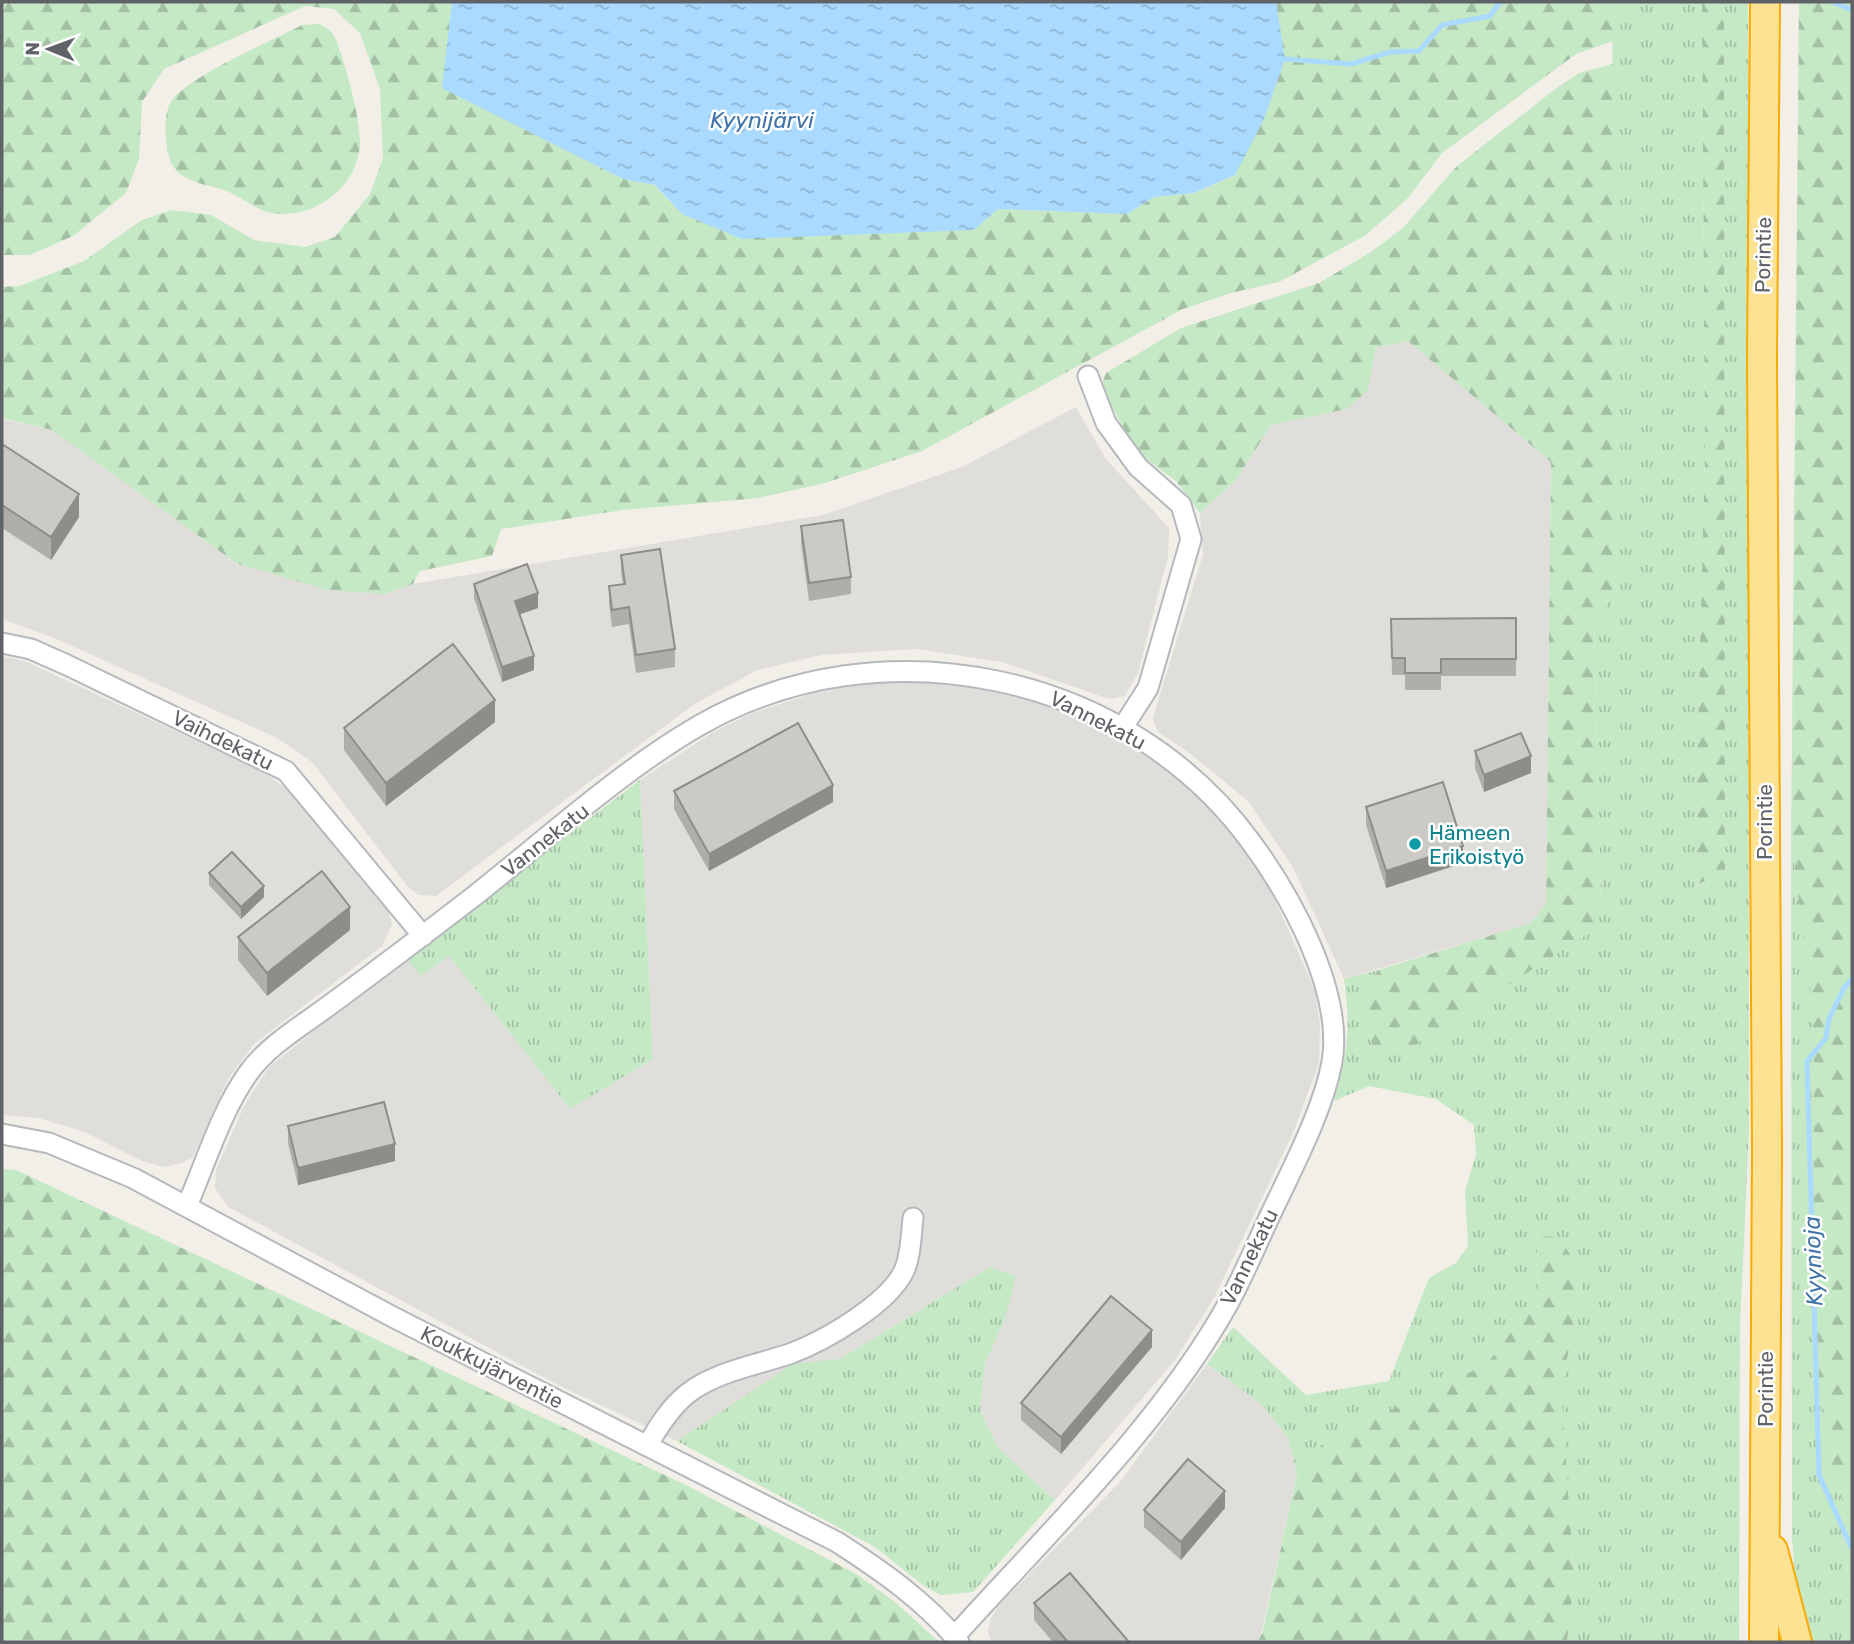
<svg xmlns="http://www.w3.org/2000/svg" width="1854" height="1644" viewBox="0 0 1854 1644" font-family="Rubik,sans-serif">
<style>
.industrial{fill:#e0deda}
.grass{fill:url(#grass-tufts)}
.forest{fill:url(#forest-firs)}
.water{fill:url(#water-ripples)}
.lines{fill:none;stroke-linecap:round;stroke-linejoin:round}
.stream{stroke:#aadaff;stroke-width:5}
.minor-casing{stroke:#b5b8bc;stroke-width:23}
.highway-casing{stroke:#f9ab00;stroke-width:32}
.minor{stroke:#fff;stroke-width:19}
.highway{stroke:#fde293;stroke-width:28}
.wall{fill:#afaea9}
.shaded-wall{fill:#8f8d8a}
.building{fill:#cccac5;stroke:#8f8d8a;stroke-width:2}
.culture-dot{fill:#0f9aa8;stroke:#fff;stroke-width:2.5}
.labels{text-anchor:middle;dominant-baseline:central;stroke-width:5;stroke-linejoin:round;paint-order:stroke}
.street-label{font-size:21px;fill:#5f6368;stroke:#fff}
.culture-label{font-size:21px;fill:#0d838f;stroke:#fff;text-anchor:start}
.water-label{font-size:23px;font-style:italic;fill:#4174aa;stroke:#fff}
</style>
<defs>
<pattern id="grass-tufts" width="24" height="20" patternUnits="userSpaceOnUse" patternTransform="scale(1.75)"><rect width="24" height="20" fill="#c5e8c5"/><path d="M3 7l-1-3M5 7V3M7 7l1-3M15 17l-1-3M17 17v-4M19 17l1-3" fill="none" stroke="#a3c0a4"/></pattern>
<pattern id="forest-firs" width="22" height="20" patternUnits="userSpaceOnUse" patternTransform="scale(1.75)"><rect width="22" height="20" fill="#c5e8c5"/><path d="M5 1l3.5 6h-7zM16 11l3.5 6h-7z" fill="#a3c0a4"/></pattern>
<pattern id="water-ripples" width="26" height="14" patternUnits="userSpaceOnUse" patternTransform="scale(1.75)"><rect width="26" height="14" fill="#aadaff"/><path d="M2 4q2-2 4 0t4 0M15 11q2-2 4 0t4 0" fill="none" stroke="#8eb4d2"/></pattern>
</defs>
<rect width="100%" height="100%" fill="#f1efe8"/>
<path class="industrial" d="M1409 341 1551 462 1546 903 1531 923 1344 979 1293 867 1248 801 1187 751 1157 731 1153 718 1203 554 1200 513 1236 480 1271 425 1347 409 1376 348Z
M1076 407 1106 459 1169 528 1168 556 1138 673 1125 696 1109 699 1002 662 916 649 821 655 758 670 696 703 436 896 418 895 408 887 312 762 277 738 54 638 2 619V419L52 430 236 563 385 594 413 584 823 515 962 467Z
M2 656 25 661 263 772 295 795 389 913 392 924 382 946 254 1044 228 1079 193 1157 182 1163 164 1167 142 1161 85 1132 38 1118 2 1115Z
M929 679 1003 690 1063 711 1121 740 1174 775 1227 825 1266 879 1315 991 1320 1024 1319 1063 1293 1133 1215 1296 1175 1360 1055 1500 999 1449 980 1410 985 1364 1004 1321 1015 1276 990 1267 840 1359 793 1365 677 1441 556 1384 228 1207 215 1188 216 1170 244 1106 269 1067 406 958 449 956 570 1109 653 1059 640 780 712 733 752 713 811 694 873 682Z
M1207 1364 1261 1404 1288 1438 1297 1474 1261 1634 1257 1642H991L988 1631 991 1618 1001 1603 1120 1482Z"/>
<path class="grass" d="M1612 2H1702L1705 455 1695 886 1724 872V2H1748L1749 1130 1740 1327 1739 1642H1567L1574 1577 1561 1388 1584 1277 1537 1237 1538 1296 1487 1364 1325 1441 1297 1474 1288 1438 1261 1404 1207 1364 1233 1327 1306 1395 1389 1381 1429 1278 1456 1263 1468 1246 1465 1191 1476 1154 1474 1125 1436 1099 1369 1086 1334 1101C1348 1051 1351 1031 1344 979L1378 970 1359 995 1601 909 1594 627 1618 581Z
M640 780 653 1059 570 1109 449 956 421 976 406 958Z
M1791 842 1813 1009 1825 1457 1842 1496 1844 1550 1852 1593V1642H1808L1796 1588 1792 1538Z
M990 1267 1016 1276 1004 1321 985 1364 980 1410 999 1449 1055 1500 973 1592 941 1595 924 1586 875 1547 677 1441 793 1364 840 1359Z"/>
<path class="forest" d="M2 2H452L443 88 623 179 655 185 682 214 898 231 973 230 998 209 1127 214 1154 197 1195 193 1235 175 1276 2H1612L1613 41 1576 54 1442 153 1408 198 1366 235 1279 282 1231 293 1183 309 922 451 825 483 758 498 623 510 501 529 492 556 420 571 413 584 385 594 327 590 236 563 52 430 2 418V287L20 286 84 261 142 220 172 210 211 215 254 240 305 247 335 237 370 194 383 158 380 89 360 33 334 9 305 6 164 69 142 102 139 159 126 193 73 236 30 255H2Z
M1702 2H1724L1725 872 1694 886 1705 455Z
M1799 2H1852V1593L1844 1550 1842 1496 1825 1457 1817 1343 1813 1009 1791 842Z
M320 24C324 27 330 30 333 34 340 44 355 101 357 116 358 124 360 133 360 142 359 187 314 220 272 213 258 211 243 198 229 192 212 185 189 184 176 170 164 158 161 112 173 99 195 73 270 42 302 25Z
M1613 64 1618 581 1594 627 1601 909 1589 933 1412 1047 1376 1052 1362 1023 1359 995 1378 970 1531 923 1546 903 1551 462 1408 341 1376 348 1368 390 1347 409 1271 425 1236 480 1200 513 1176 481 1137 452 1106 396 1103 381 1106 373 1181 328 1319 283 1371 252 1403 228 1456 167 1554 90 1579 73Z
M2 1169 16 1170 688 1486 856 1574 895 1602 939 1642H2Z
M1537 1236 1559 1237 1584 1277 1561 1388 1574 1577 1567 1642H1257L1262 1634 1297 1474 1325 1441 1487 1364 1538 1296Z"/>
<path class="water" d="M452 2H1276L1285 59 1264 119 1235 175 1194 193 1154 197 1127 214 998 209 974 230 742 239 682 214 655 185 623 179 442 88Z"/>
<g class="lines">
<path class="stream" d="M1833 2 1852 10
M1285 59 1351 64 1390 52 1419 51 1442 25 1490 16 1500 2
M1852 979 1844 988 1829 1019 1826 1038 1807 1061 1819 1475 1852 1549"/>
<defs>
<path id="minor" d="M1088 376 1106 423 1138 467 1181 505 1191 539 1148 688 1123 727
M2 643 31 649 67 665 286 771 423 936
M2 1134 49 1143 133 1178 393 1317 837 1542C882 1571 925 1601 959 1642
M187 1206C206 1162 221 1111 249 1072 269 1045 300 1027 327 1007 376 971 425 934 473 897 544 841 623 769 700 725 882 621 1128 673 1251 842 1291 896 1344 992 1332 1062 1324 1106 1297 1159 1278 1199 1261 1233 1247 1269 1229 1302 1164 1421 1045 1536 954 1637
M648 1445C659 1425 670 1408 687 1394 716 1371 758 1365 792 1353 826 1340 888 1304 904 1271 911 1256 911 1235 913 1218"/>
<path id="highway" d="M1773 1550 1797 1642
M1764 1642 1767 1152 1762 359 1765 2"/>
</defs>
<use href="#minor" class="minor-casing"/>
<use href="#highway" class="highway-casing"/>
<use href="#minor" class="minor"/>
<use href="#highway" class="highway"/>
</g>
<path class="wall" d="M2 444 79 517 51 560 2 528Z
M801 526 851 577V594L809 601 801 543Z
M621 555 675 649V667L636 673 629 624 612 627 609 603V586L623 584 621 572Z
M474 584 538 608 520 614 534 670 502 682 474 598Z
M1516 618V676H1441V690H1405V675H1392L1391 619Z
M495 722 386 806 344 750V728Z
M1475 751 1531 773 1484 792 1475 768Z
M674 791 833 802 709 871 674 809Z
M1366 807 1463 863 1386 888 1366 825Z
M209 873 264 897 241 919 209 885Z
M350 930 267 996 238 960V937Z
M288 1126 395 1161 298 1185 288 1143Z
M1152 1347 1061 1454 1021 1420V1403Z
M1225 1508 1181 1560 1144 1527V1510Z
M1034 1603 1129 1642H1053L1034 1620Z"/>
<path class="shaded-wall" d="M79 494V517L51 560V537Z
M538 593V608L515 616V601Z
M534 656V670L502 682V667Z
M495 700V722L386 806V783Z
M1531 756V773L1484 792V775Z
M833 785V802L709 871V854Z
M1463 846V863L1386 888V871Z
M264 886V897L241 919V907Z
M350 907V930L267 996V973Z
M395 1144V1161L298 1185V1168Z
M1152 1330V1347L1061 1454V1437Z
M1225 1491V1508L1181 1560V1542Z"/>
<path class="building" d="M2 444 79 494 51 537 2 505Z
M843 520 851 577 809 583 801 526Z
M660 549 675 649 636 655 629 607 612 610 609 586 625 584 621 555Z
M527 564 538 593 515 601 534 656 502 667 474 584Z
M1516 618V659H1441V673H1405V658H1392L1391 619Z
M453 644 495 700 386 783 344 728Z
M798 723 833 785 709 854 674 791Z
M1521 733 1531 756 1484 775 1475 751Z
M1443 782 1463 846 1386 871 1366 807Z
M232 852 264 886 241 907 209 873Z
M322 871 350 907 267 973 238 937Z
M384 1102 395 1144 298 1168 288 1126Z
M1111 1296 1152 1330 1061 1437 1021 1403Z
M1188 1459 1225 1491 1181 1542 1144 1510Z
M1070 1573 1129 1642H1068L1034 1603Z"/>
<circle class="culture-dot" cx="1415" cy="844" r="7"/>
<g class="labels">
<g class="street-label">
<text transform="translate(1763 255) rotate(-89)">Porintie</text>
<text transform="translate(1098 720) rotate(27)">Vannekatu</text>
<text transform="translate(223 740) rotate(26)">Vaihdekatu</text>
<text transform="translate(1764 822) rotate(-90)">Porintie</text>
<text transform="translate(545 840) rotate(-38)">Vannekatu</text>
<text transform="translate(1249 1257) rotate(-64)">Vannekatu</text>
<text transform="translate(492 1367) rotate(27)">Koukkujärventie</text>
<text transform="translate(1765 1389) rotate(-90)">Porintie</text>
</g>
<g class="culture-label">
<text x="1429" y="832">Hämeen<tspan x="1429" dy="24">Erikoistyö</tspan></text>
</g>
<g class="water-label">
<text x="762" y="120">Kyynijärvi</text>
<text transform="translate(1813 1261) rotate(-92)">Kyynioja</text>
</g>
</g>
<rect width="1854" height="1644" fill="none" stroke="#5f6368" stroke-width="7"/>
<g transform="translate(49 49) rotate(271)" stroke="#ffffff" stroke-width="5" paint-order="stroke">
<path d="M0-5L12 26L0 18L-12 26Z" fill="#5f6368"/>
<text y="-10" font-size="19" font-weight="bold" text-anchor="middle" fill="#5f6368">N</text>
</g>
</svg>
